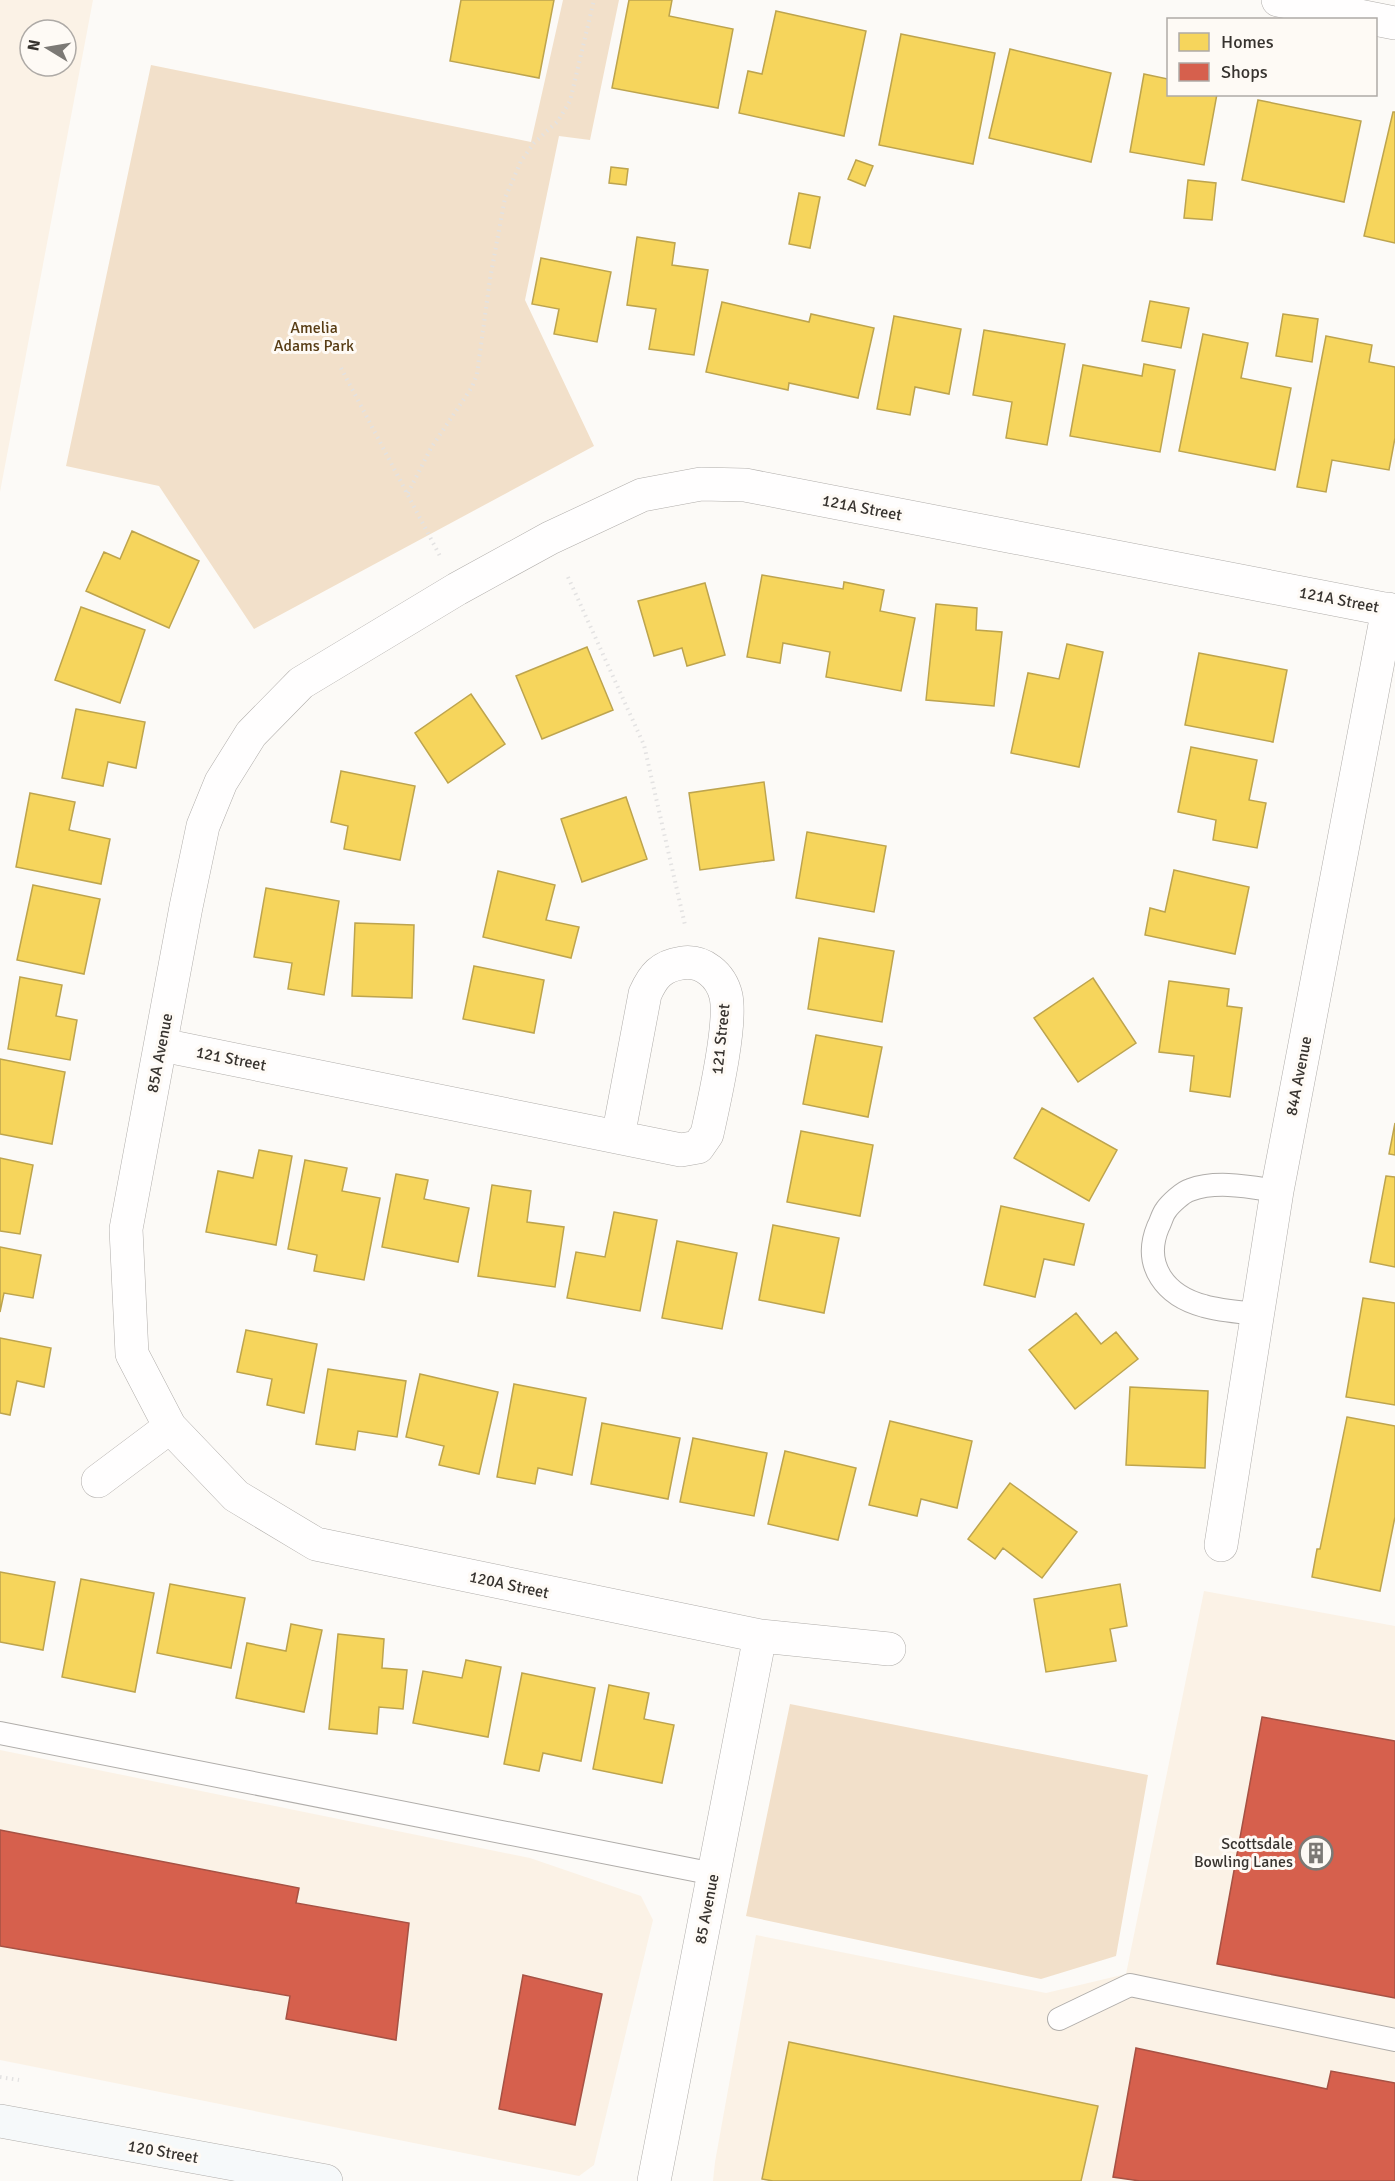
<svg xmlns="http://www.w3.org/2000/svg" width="1395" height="2181" viewBox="0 0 1395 2181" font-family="Signika,sans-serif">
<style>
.built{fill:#fbf2e6;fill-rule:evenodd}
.green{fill:#f2e0ca}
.homes{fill:#f6d55c;stroke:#bda44e;stroke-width:1.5}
.shops{fill:#d6604d;stroke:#a65244;stroke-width:1.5}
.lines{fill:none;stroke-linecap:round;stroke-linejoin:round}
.service-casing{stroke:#b0adaa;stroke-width:24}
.minor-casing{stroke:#b0adaa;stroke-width:34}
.secondary-casing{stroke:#b0adaa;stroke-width:34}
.path{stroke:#e3e2e2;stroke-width:4;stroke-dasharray:1.5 4.5;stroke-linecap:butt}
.service{stroke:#fffefe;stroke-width:22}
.minor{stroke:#fffefe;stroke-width:33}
.secondary{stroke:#f6f9fa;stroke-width:33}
.labels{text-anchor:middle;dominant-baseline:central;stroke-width:6;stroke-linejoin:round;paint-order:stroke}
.park-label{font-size:16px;fill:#583d15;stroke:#fefaf5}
.street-label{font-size:16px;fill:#37332f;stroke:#fefaf5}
.poi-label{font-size:16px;fill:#37332f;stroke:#fefaf5;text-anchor:end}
</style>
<rect width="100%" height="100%" fill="#fcfaf7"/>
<path class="built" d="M0 0H93L0 492ZM30 30H66V66H30Z
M1204 1591 1395 1626V2181H713L715 2162 756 1935 1046 1993 1126 1974Z
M0 1750 530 1858 641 1896 653 1920 594 2165 579 2176 0 2060Z"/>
<path class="green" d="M563 0H619L590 140 559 136 525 300 594 446 254 629 159 486 66 466 151 65 531 142Z
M790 1704 1148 1775 1116 1956 1041 1979 746 1916Z"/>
<path class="homes" d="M461 0H554L539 78 450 61Z
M629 0H672L669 16 733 29 718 108 612 88Z
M776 11 866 31 844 136 739 113 748 71 762 74Z
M901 34 995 53 973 164 879 145Z
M1010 49 1111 73 1091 162 989 138Z
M1144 74 1168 79V94H1217L1204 165 1130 152Z
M1258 100 1361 121 1344 202 1242 180Z
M1393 112H1395V243L1364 236Z
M856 160 873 166 865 186 848 179Z
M611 167 628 169 626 185 609 183Z
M1188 180 1216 183 1212 220 1184 218Z
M799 193 820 197 810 248 789 244Z
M637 237 675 243 672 265 708 270 694 355 649 349 656 309 627 305Z
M541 258 611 272 597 342 554 334 559 309 532 304Z
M1150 301 1189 308 1181 348 1142 341Z
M722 302 809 322 811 314 874 328 858 398 789 383 788 390 706 372Z
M1283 314 1318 319 1312 362 1276 356Z
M894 316 961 329 949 394 915 387 910 415 877 409Z
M984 330 1065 344 1047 445 1006 438 1012 402 973 395Z
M1203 334 1248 343 1241 378 1291 388 1275 470 1179 451Z
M1326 336 1372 345 1369 362 1395 367V438L1389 470 1332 460 1326 492 1297 487Z
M1144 364 1175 370 1160 452 1070 436 1083 365 1142 376Z
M132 531 199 561 169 628 86 591 104 552 120 559Z
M762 575 843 589 844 582 884 590 880 611 915 618 901 691 826 677 830 652 783 643 780 663 747 657Z
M705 583 725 655 687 666 682 648 654 656 638 601Z
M936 604 977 608 976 630 1002 632 994 706 926 700Z
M81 607 145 630 120 703 55 680Z
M1067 644 1103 652 1079 767 1011 753 1028 673 1059 679Z
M587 647 613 710 542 739 516 676Z
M1199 653 1287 670 1273 742 1185 725Z
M471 694 505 744 448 783 415 733Z
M76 709 145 722 136 768 108 762 103 786 62 778Z
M1191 747 1257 760 1249 800 1266 803 1257 848 1213 840 1216 820 1178 812Z
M341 771 415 786 400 860 344 849 348 826 331 822Z
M764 782 774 860 700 870 689 793Z
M30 793 75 802 69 830 110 839 101 884 16 867Z
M626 797 647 859 582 882 561 819Z
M807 832 886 846 874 912 796 898Z
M1174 870 1249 887 1235 954 1145 935 1150 908 1165 912Z
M498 871 555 885 546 920 579 927 571 958 483 937Z
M33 885 100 899 84 974 17 960Z
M266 888 339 901 324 995 288 989 292 963 254 957Z
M355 923 414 925 412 998 352 996Z
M819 938 894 951 882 1022 808 1009Z
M474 966 544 980 534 1033 463 1019Z
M20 977 62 985 56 1016 77 1020 70 1060 8 1049Z
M1093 978 1136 1043 1078 1082 1034 1018Z
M1169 981 1229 989 1227 1006 1242 1008 1230 1097 1190 1091 1194 1056 1159 1052Z
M816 1035 882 1047 868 1117 803 1104Z
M0 1059 65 1072 52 1144 0 1134Z
M1042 1108 1117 1150 1089 1201 1014 1158Z
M1395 1123V1155L1389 1154Z
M801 1131 873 1145 860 1216 787 1202Z
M259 1150 292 1156 276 1245 206 1232 218 1171 253 1178Z
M0 1158 33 1165 20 1234 0 1231Z
M305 1160 347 1168 342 1191 380 1198 364 1280 314 1271 317 1255 288 1249Z
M396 1174 428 1180 424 1199 469 1208 458 1262 382 1247Z
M1386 1176 1395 1177V1267L1370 1262Z
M492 1185 531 1191 527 1222 564 1227 555 1287 478 1276Z
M1001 1206 1084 1224 1074 1265 1044 1259 1035 1297 984 1285Z
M614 1212 657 1220 640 1311 567 1298 576 1252 605 1257Z
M773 1225 839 1238 824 1313 759 1300Z
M677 1241 737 1253 722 1329 662 1318Z
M0 1247 41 1255 33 1298 4 1293 0 1312Z
M1363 1298 1395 1303V1405L1346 1397Z
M1076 1313 1101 1344 1116 1332 1138 1359 1075 1409 1029 1350Z
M246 1330 317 1344 304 1413 267 1405 272 1379 237 1372Z
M0 1338 51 1348 44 1387 17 1381 10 1415 0 1413Z
M328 1369 406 1381 397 1437 358 1431 355 1450 316 1444Z
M420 1374 498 1392 479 1474 439 1465 444 1446 406 1437Z
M514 1384 586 1398 572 1475 538 1468 535 1484 497 1477Z
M1130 1387 1208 1391 1205 1468 1126 1465Z
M1347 1417 1395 1426V1517L1380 1591 1312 1577 1317 1549H1320Z
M890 1421 972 1441 957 1508 921 1499 917 1516 869 1505Z
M602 1423 680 1438 668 1499 591 1484Z
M693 1438 767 1453 754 1516 680 1502Z
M785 1451 856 1468 838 1540 768 1524Z
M1010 1483 1077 1532 1042 1578 1003 1548 995 1559 968 1539Z
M0 1572 55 1582 43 1650 0 1642Z
M81 1579 154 1593 135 1692 62 1677Z
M170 1584 245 1598 231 1668 157 1653Z
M1120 1584 1127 1626 1110 1629 1116 1661 1046 1672 1034 1599Z
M291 1624 322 1630 304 1712 236 1698 247 1643 286 1651Z
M338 1634 384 1639 382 1668 407 1670 403 1709 379 1707 377 1734 329 1729Z
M466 1660 501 1667 488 1737 413 1723 423 1671 462 1678Z
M522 1673 595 1688 581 1761 543 1753 539 1771 504 1764Z
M609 1685 649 1693 644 1719 674 1725 662 1783 593 1769Z
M789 2042 1098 2106 1081 2181H773L762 2179Z"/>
<path class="shops" d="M1262 1717 1395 1741V1998L1217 1964Z
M0 1830 299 1888 296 1903 409 1923 396 2040 286 2019 290 1996 0 1946Z
M523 1975 602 1994 575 2125 499 2109Z
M1136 2048 1327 2089 1331 2071 1395 2083V2181H1140L1113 2177Z"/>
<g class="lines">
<defs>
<path id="service" d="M1259 1314C1241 1312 1221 1311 1204 1306 1166 1296 1142 1266 1158 1227 1161 1222 1162 1215 1166 1210 1170 1204 1183 1192 1190 1190 1217 1180 1250 1187 1277 1191
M0 1733 714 1874
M1059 2019 1130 1985 1395 2040"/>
<path id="minor" d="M1278 0 1395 23
M162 1045 681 1150 698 1147 707 1134C714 1102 732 1025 726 996 721 975 703 960 682 963 661 966 653 976 645 994L618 1137
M98 1481 170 1427
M1221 1545 1277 1191 1388 609
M889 1649 760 1636 316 1544 236 1496 170 1427 132 1354 126 1229 186 907 203 826 221 782 251 734 301 683 457 589 550 538 642 495 701 484 745 485 1395 611
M654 2181 760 1636"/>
<path id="secondary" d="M0 2121 326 2181"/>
</defs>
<use href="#service" class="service-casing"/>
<use href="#minor" class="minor-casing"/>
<use href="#secondary" class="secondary-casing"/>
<path class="path" d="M341 368 441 558
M408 493 431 448 472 387 477 374 490 279 505 198 521 161 534 143 558 121 570 101 594 0
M568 577 644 745 685 925
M0 2077 19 2080"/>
<use href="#service" class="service"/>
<use href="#minor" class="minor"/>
<use href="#secondary" class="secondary"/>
</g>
<defs>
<symbol id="building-ring" viewBox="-11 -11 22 22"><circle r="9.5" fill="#fefaf5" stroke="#7c7975" stroke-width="1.5"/><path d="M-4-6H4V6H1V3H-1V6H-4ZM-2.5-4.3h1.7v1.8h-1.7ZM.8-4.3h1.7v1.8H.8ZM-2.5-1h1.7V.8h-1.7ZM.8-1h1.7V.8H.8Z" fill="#7c7975"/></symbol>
</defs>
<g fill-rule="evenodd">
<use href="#building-ring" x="1297" y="1834" width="38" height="38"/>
</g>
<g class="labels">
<g class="park-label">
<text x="314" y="328">Amelia<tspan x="314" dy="18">Adams Park</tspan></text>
</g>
<g class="street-label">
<text transform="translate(862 508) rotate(11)">121A Street</text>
<text transform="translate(1339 600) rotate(11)">121A Street</text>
<text transform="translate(721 1039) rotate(-84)">121 Street</text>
<text transform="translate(160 1053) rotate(-79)">85A Avenue</text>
<text transform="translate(231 1059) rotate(11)">121 Street</text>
<text transform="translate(1299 1076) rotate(-79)">84A Avenue</text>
<text transform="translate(509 1585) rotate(12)">120A Street</text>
<text transform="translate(707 1909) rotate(-79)">85 Avenue</text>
<text transform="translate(163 2152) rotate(10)">120 Street</text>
</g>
<g class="poi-label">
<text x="1293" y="1844">Scottsdale<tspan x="1293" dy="18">Bowling Lanes</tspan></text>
</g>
</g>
<rect x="1167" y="18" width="210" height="78" fill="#fefaf5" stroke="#aeaaa6" stroke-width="1.5"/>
<rect x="1179" y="33" width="30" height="18" fill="#f6d55c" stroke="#aeaaa6" stroke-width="1.5"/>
<text x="1221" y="48" font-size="18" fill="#37332f">Homes</text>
<rect x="1179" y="63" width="30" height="18" fill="#d6604d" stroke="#aeaaa6" stroke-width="1.5"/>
<text x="1221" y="78" font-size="18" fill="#37332f">Shops</text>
<g transform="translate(48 48) rotate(281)"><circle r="28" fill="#fefaf5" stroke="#aeaaa6" stroke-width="1.5"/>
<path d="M0-4.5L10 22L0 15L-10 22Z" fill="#7c7975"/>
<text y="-9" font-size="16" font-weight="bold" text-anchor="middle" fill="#37332f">N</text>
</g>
</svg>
